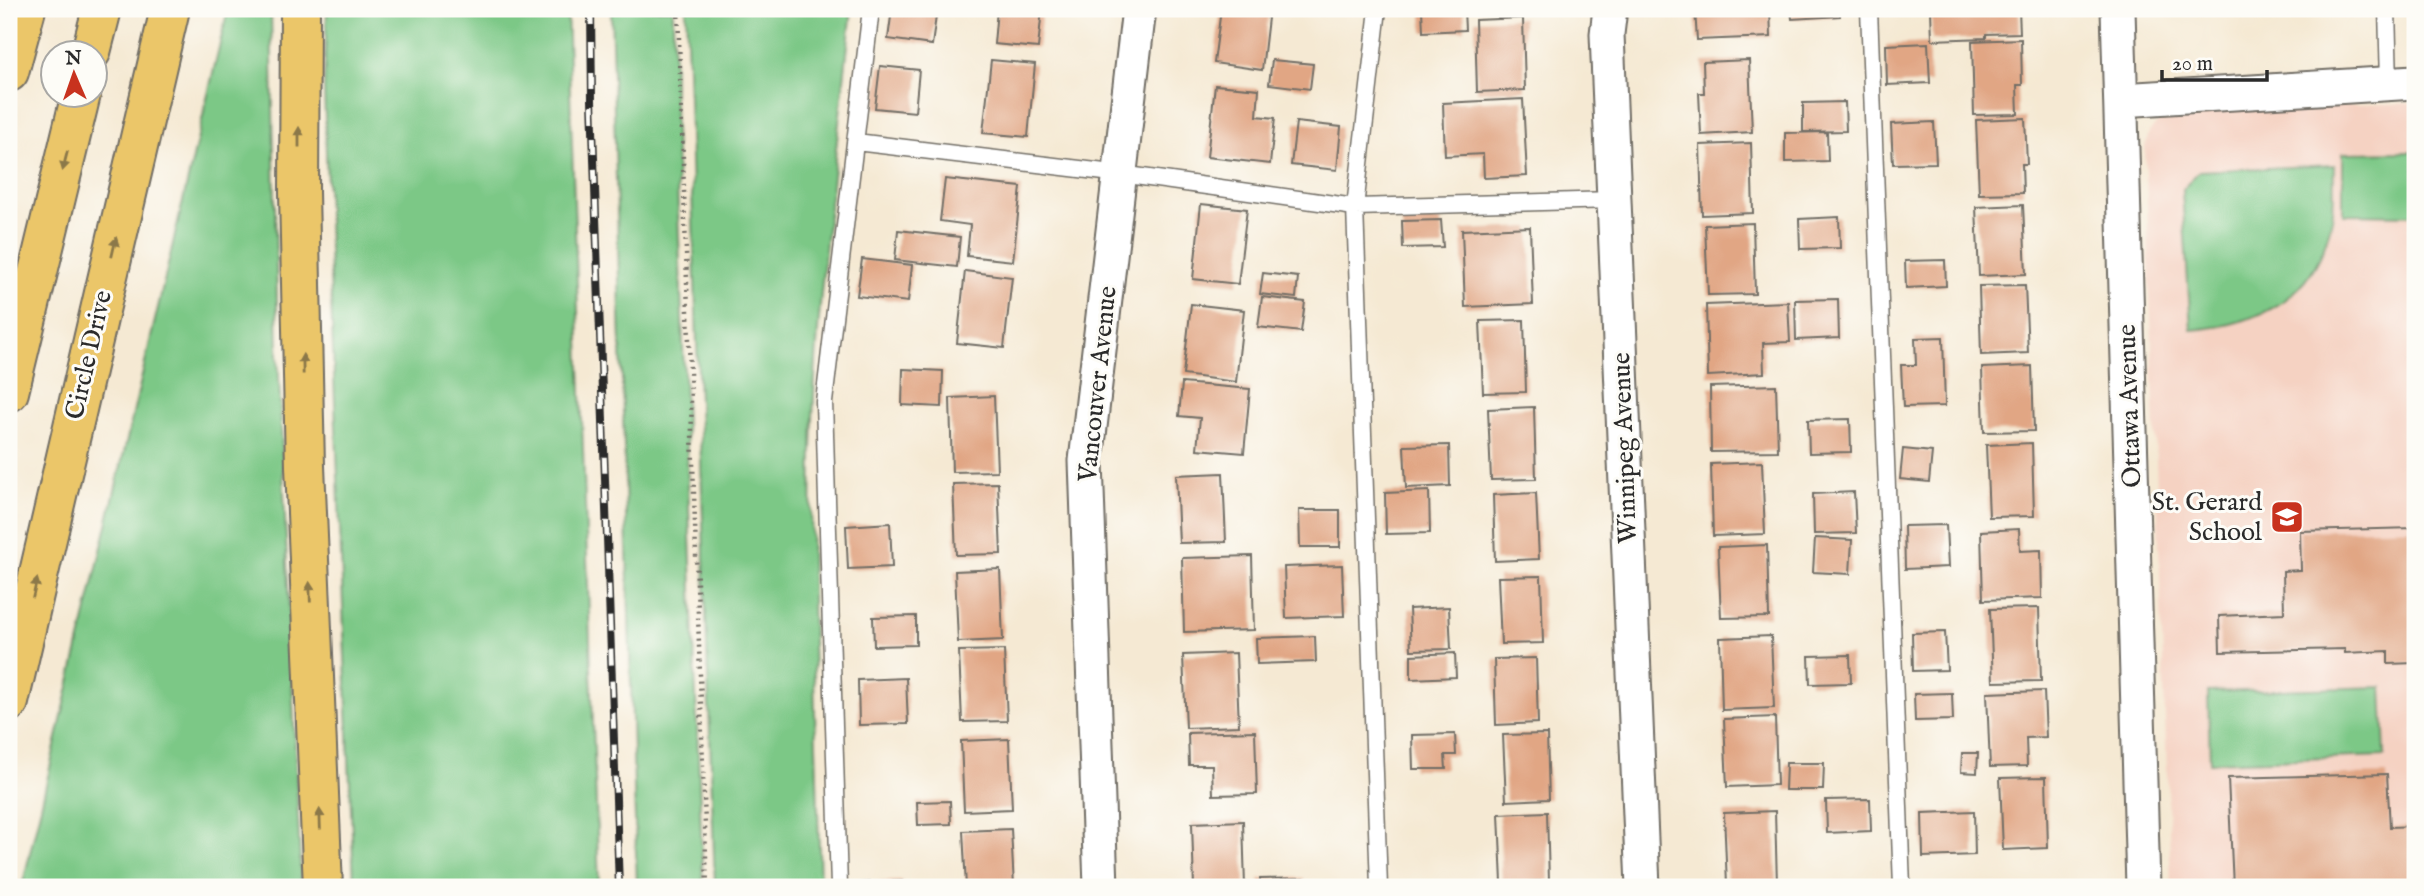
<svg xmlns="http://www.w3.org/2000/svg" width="2424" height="896" viewBox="0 0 2424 896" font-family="'IM FELL English',serif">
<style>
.built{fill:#f5d2c2}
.green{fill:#7cc886;stroke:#547a58;stroke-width:2}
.building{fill:#e1a684}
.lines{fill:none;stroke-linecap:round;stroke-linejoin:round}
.lane-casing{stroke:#726e66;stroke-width:19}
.street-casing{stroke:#726e66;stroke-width:37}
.highway-casing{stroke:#726e66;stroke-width:42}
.path{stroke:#726e66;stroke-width:4.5;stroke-dasharray:2 5;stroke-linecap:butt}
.lane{stroke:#fff;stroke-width:16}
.street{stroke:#fff;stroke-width:33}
.highway{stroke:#ebc669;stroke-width:38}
.rail-casing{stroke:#2b2b2b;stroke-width:8}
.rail{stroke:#fdfcf7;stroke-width:5;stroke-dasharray:16;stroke-linecap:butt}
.oneway{fill:#8b784a}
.labels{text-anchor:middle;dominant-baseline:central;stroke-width:6;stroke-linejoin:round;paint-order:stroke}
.street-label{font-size:26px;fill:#2b2b2b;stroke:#fdfcf7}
.poi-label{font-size:26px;fill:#2b2b2b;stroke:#fdfcf7;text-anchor:end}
</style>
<rect width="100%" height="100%" fill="#fdfcf7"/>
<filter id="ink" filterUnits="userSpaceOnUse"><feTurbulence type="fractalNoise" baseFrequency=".0143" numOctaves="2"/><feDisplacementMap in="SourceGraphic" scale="14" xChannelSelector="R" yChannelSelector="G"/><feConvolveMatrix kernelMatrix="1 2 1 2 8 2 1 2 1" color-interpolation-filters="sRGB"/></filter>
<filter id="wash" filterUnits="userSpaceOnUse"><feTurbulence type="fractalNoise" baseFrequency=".00686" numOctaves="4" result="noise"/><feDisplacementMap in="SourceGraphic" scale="28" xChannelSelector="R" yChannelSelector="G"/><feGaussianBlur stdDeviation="1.57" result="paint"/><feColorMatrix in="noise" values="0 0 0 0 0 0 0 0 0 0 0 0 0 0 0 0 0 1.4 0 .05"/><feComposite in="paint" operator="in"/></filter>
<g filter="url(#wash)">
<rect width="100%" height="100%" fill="#f5e9d3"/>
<path class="built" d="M2415 103V887H2171L2145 147 2149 132 2163 117 2176 111Z"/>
<path class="green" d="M228 9H271L278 354 301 887H22Z
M327 9H567L599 887H354L329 249 324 88Z
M611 9H673L674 102 703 887H637Z
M686 9H852C836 156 815 304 812 452 809 597 817 743 820 887H715Z
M2415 152V215L2343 214V153Z
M2334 165C2333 182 2335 202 2332 219 2317 296 2264 324 2191 330L2182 190 2199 171Z
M2382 687 2385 756 2210 762 2208 692Z"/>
<g id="blocks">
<path class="building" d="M892 9H937L932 45 888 39Z
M997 9H1042L1038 48 994 44Z
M1221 9H1269L1262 70 1214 63Z
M1422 9H1464L1465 30 1423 32Z
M1695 9H1770L1771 37 1697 40Z
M1791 9H1840V16L1792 19Z
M2019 9 2020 33 1986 34V38L1932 40 1931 10Z
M2400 9H2415V13L2401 14Z
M1523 18 1525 90 1477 92 1475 20Z
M2021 39 2022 85H2017L2018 114 1974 115 1972 41Z
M1928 43 1930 83 1887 85 1886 45Z
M991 60 1035 64 1028 137 983 133Z
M1272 60 1313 64 1310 89 1269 84Z
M1749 60 1752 132 1701 135 1699 93H1704L1703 62Z
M880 66 919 70 915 112 875 108Z
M1215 85 1259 89 1257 116 1275 118 1270 164 1207 157Z
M1523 99 1527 176 1484 178 1483 154 1445 156 1443 103Z
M1845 102 1846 131 1803 132V103Z
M2025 118 2027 164H2022L2023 193 1979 194 1976 120Z
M1296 122 1341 127 1337 170 1291 165Z
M1934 122 1936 163 1893 164 1891 124Z
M1827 132 1828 161 1785 162V133Z
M1751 143 1753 213 1702 215 1700 145Z
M945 179 1021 187 1013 261 967 256 970 225 940 221Z
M1201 204 1247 209 1238 284 1193 279Z
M2023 205 2026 274 1979 276 1976 207Z
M1839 217 1840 248 1800 249 1799 219Z
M1441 220 1443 247 1403 248 1402 221Z
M1753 223 1755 294 1708 295 1705 225Z
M1530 227 1533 304 1465 307 1462 230Z
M898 230 960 237 957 267 895 260Z
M862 259 912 265 908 302 857 296Z
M1945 260 1946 286 1906 288 1905 261Z
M965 271 1012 277 1004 348 957 343Z
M1263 273 1298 277 1296 298 1260 294Z
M2025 285 2028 353 1981 355 1979 286Z
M1262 297 1305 302 1301 332 1258 327Z
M1838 299 1839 338 1796 340 1795 300Z
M1788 302 1790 342 1763 343 1764 373 1708 376 1706 305Z
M1191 304 1244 310 1236 382 1183 375Z
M1524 320 1526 392 1483 393 1480 321Z
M1943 337 1945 406 1903 407 1901 365H1916L1915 338Z
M2032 366 2034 431 1984 432 1982 368Z
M903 369 943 371 942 407 902 405Z
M1182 383 1250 389 1244 453 1197 449 1200 418 1179 416Z
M1776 385 1778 451 1711 452 1710 387Z
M994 396 997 471 952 472 950 398Z
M1534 407 1536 479 1491 480 1488 409Z
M1850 419 1851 452 1809 453 1808 420Z
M2032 443 2034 516 1989 517 1986 445Z
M1449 445 1450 486 1406 488 1404 446Z
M1903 449 1932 452 1929 482 1900 479Z
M1762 462 1765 534 1713 536 1711 464Z
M1223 473 1226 542 1179 543 1176 475Z
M998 483 1001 554 956 555 953 484Z
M1429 491 1430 533 1386 534 1385 493Z
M1854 492 1856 533 1814 534 1813 494Z
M1536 493 1539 559 1495 561 1493 495Z
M1299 510H1340V547H1300Z
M890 523 892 567 848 569 846 526Z
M1946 525 1948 567 1905 569 1904 526Z
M2415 528V663L2388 664V651L2345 653V649L2220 652 2219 616 2284 613 2283 571 2301 570 2300 531Z
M2019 529 2020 551 2041 550 2042 598 1983 600 1981 531Z
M1815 538 1852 540 1850 574 1813 572Z
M1767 545 1769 617 1721 618 1718 547Z
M1252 556 1254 630 1184 632 1182 558Z
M1342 565 1344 616 1286 618 1284 567Z
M1000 569 1003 640 958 642 955 571Z
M1541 576 1543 643 1501 644 1498 577Z
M1449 607 1451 649 1411 650 1409 609Z
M2039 608 2041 681 1993 682 1990 609Z
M916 616V645L874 646 873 617Z
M1945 632 1947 670 1913 671 1912 633Z
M1315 636 1316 662 1257 664 1256 638Z
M1771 636 1774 708 1722 710 1720 638Z
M1004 650 1007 721 962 722 959 651Z
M1236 653 1239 726 1186 728 1183 655Z
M1455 653 1456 677 1411 679V655Z
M1850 655 1851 683 1810 684 1809 656Z
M1536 658 1538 723 1496 725 1494 659Z
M906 678 908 724 859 725 858 680Z
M2044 691 2046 737 2026 738 2027 766 1990 767 1987 693Z
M1952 693 1953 720 1915 721 1914 694Z
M1775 717 1777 785 1727 787 1724 719Z
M1255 731 1257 794 1213 795 1212 765H1189L1188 733Z
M1455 734 1456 755H1445L1446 769H1413L1412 735Z
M1547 734 1549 799 1506 801 1503 735Z
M1009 739 1012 809 964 811 961 741Z
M1962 753H1978L1977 773 1961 772Z
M1786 763H1824L1823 790H1785Z
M2387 774 2390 827 2415 826V887H2233L2228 778Z
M2046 777 2048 848 2003 850 2000 778Z
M1870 799 1871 831 1827 833 1826 800Z
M950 801 951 824 918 825 917 802Z
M1775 811 1777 884 1727 885 1724 813Z
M1974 811 1975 855 1923 857 1922 813Z
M1547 812 1549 881 1502 883 1499 814Z
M1243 821 1245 887H1194L1192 823Z
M1011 829 1014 887H966L963 831Z
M1304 878V887H1260V879Z
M902 881 903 887H861L860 883Z"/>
</g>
</g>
<g filter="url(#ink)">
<use href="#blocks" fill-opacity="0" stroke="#726e66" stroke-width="2"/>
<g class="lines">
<defs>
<path id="lane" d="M1378 9 1355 207 1379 887
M1869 9 1902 887
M2387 9 2389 83
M856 142 1121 174 1355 207 1614 200
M839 887 824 402 871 9"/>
<path id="street" d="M1610 9 1607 34 1643 887
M2118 9 2143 887
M2121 100 2415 82
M1101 887 1086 461 1139 9"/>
<path id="highway" d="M300 9 299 192 305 466 323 887
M91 52 102 9
M9 72 26 9
M9 392 81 94
M9 702 170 9"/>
</defs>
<use href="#lane" class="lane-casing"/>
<use href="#street" class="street-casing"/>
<use href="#highway" class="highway-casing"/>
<path class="path" d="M678 9 707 887"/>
<use href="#lane" class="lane"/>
<use href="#street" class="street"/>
<use href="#highway" class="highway"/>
<defs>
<path id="rail" d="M591 9 592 100 619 887"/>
</defs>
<use href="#rail" class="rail-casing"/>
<use href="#rail" class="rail"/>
</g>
<defs><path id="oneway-solid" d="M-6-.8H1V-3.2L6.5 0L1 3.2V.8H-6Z" transform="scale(1.75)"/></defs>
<g class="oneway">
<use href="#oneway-solid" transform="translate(299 137) rotate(-90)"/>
<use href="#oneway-solid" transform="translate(65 161) rotate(104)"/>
<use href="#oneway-solid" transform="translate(114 247) rotate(-77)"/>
<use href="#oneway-solid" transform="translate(303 364) rotate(-91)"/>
<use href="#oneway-solid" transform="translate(35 588) rotate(-77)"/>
<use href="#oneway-solid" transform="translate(310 592) rotate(-92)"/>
<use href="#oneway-solid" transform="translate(320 819) rotate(-92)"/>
</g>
</g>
<defs>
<symbol id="school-square" viewBox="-11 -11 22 22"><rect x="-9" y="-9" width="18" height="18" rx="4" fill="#c8321e" stroke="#fdfcf7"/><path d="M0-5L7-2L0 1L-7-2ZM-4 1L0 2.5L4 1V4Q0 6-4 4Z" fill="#fff"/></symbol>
</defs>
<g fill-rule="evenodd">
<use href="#school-square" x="2268" y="498" width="38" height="38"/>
</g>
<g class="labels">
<g class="street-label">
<text transform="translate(89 355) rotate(-77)">Circle Drive</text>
<text transform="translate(1098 384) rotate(-84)">Vancouver Avenue</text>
<text transform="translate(2130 406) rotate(-92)">Ottawa Avenue</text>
<text transform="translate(1625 448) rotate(-92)">Winnipeg Avenue</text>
</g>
<g class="poi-label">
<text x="2262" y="502">St. Gerard<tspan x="2262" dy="30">School</tspan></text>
</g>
</g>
<rect width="2424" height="896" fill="none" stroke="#fdfcf7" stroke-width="35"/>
<g transform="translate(74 74) rotate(358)"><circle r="33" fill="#fdfcf7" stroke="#a9a8a5" stroke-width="2"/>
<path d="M0-5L12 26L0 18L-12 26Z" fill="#c8321e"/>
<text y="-10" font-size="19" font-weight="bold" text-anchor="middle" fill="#2b2b2b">N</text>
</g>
<path d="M2162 70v10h105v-10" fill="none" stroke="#2b2b2b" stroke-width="3.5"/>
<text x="2172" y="70" font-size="21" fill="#2b2b2b" stroke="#fdfcf7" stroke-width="5" paint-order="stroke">20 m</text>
</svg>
